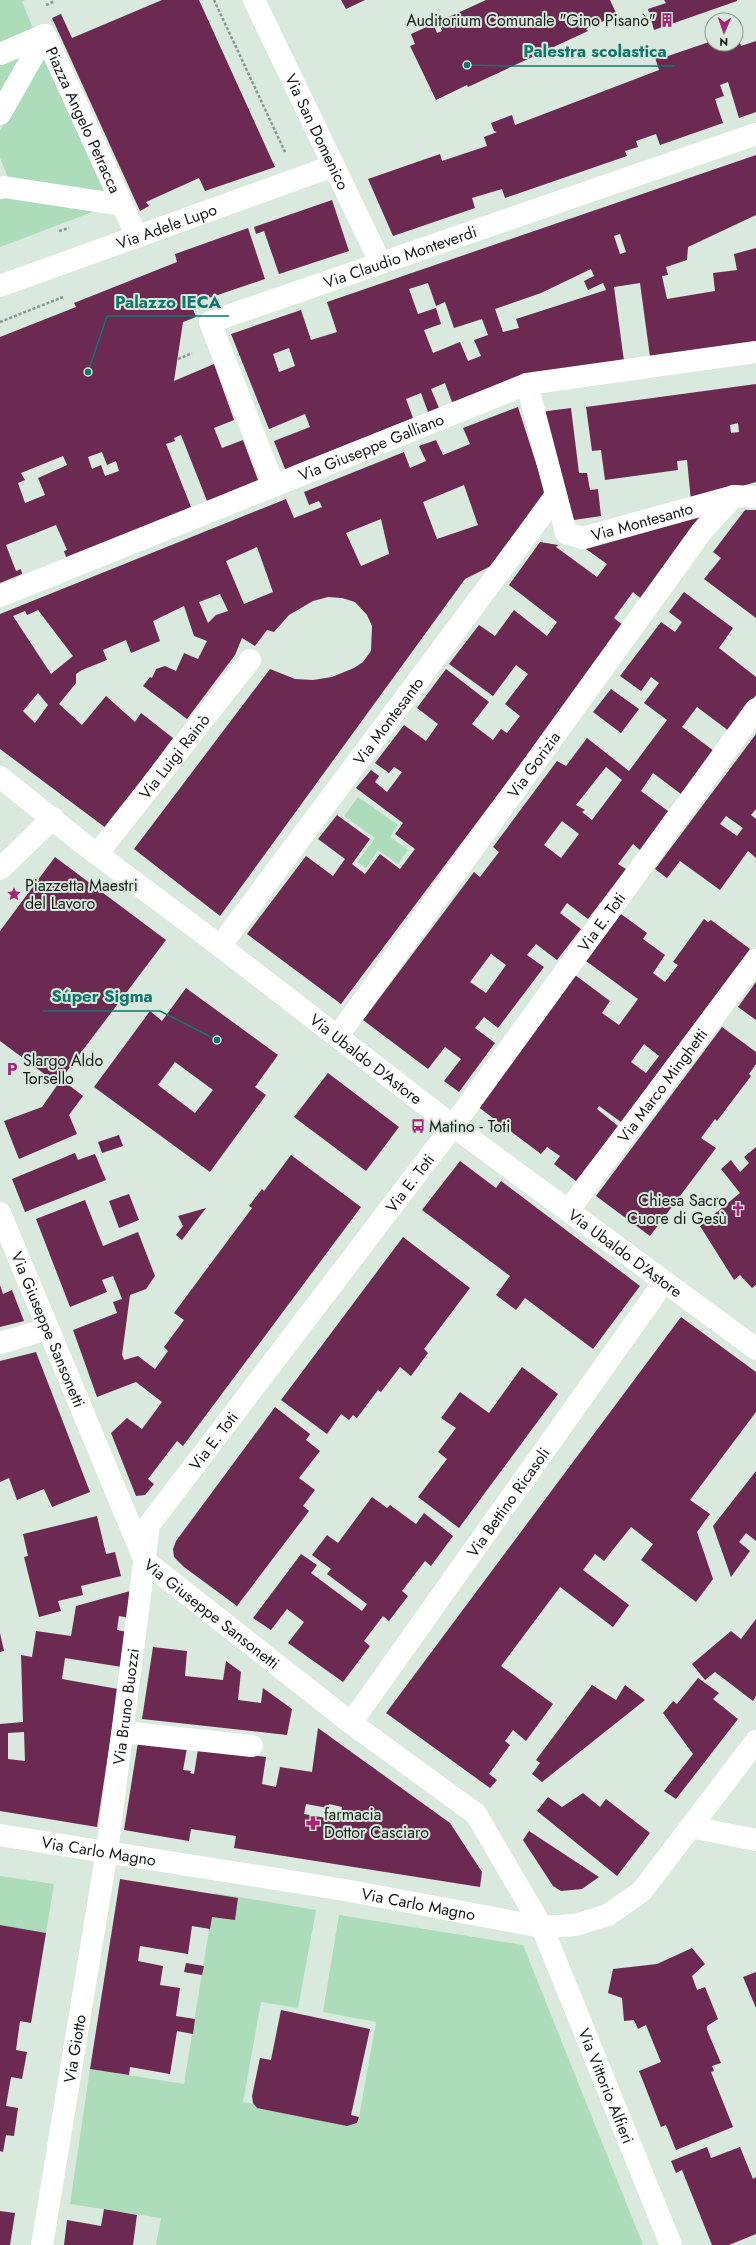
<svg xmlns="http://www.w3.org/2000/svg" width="756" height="2245" viewBox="0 0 756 2245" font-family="Jost,sans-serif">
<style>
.green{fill:#acdcba}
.building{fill:#6c2951;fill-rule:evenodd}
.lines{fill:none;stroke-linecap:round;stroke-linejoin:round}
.path{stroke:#8b968d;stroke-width:2.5;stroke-dasharray:3 2;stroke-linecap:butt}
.minor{stroke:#fff;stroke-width:22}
.labels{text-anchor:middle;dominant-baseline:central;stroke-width:4;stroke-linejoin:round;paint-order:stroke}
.poi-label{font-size:16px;fill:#151a16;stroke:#d9e9dd;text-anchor:start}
.street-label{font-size:16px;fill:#151a16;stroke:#d9e9dd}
.leader{fill:none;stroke:#0f766e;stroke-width:1.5}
.callout-dot{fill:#0f766e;stroke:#d9e9dd;stroke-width:1.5}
.callout-label{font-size:17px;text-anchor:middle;font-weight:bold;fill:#0f766e;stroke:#d9e9dd;stroke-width:4;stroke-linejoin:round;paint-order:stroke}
</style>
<rect width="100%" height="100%" fill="#d9e9dd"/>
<path class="green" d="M0 0H25L22 2 33 28 0 43Z
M27 49 0 98V61Z
M44 52 107 196 9 180 0 158V130Z
M0 196 103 208 0 247Z
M358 797 398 825 390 837 408 850 398 864 378 850 366 868 357 862 375 838 344 816Z
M0 1876 54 1884 46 1933 0 1925Z
M215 1893 316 1910 298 2008 261 2002 243 2102 358 2123 376 2022 323 2012 339 1915 523 1945 643 2245H156L161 2218 70 2204 90 2069 184 2084Z"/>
<path class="building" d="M162 0H199L275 167 205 191 199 178 146 202 149 206 140 211 52 18 61 14 72 38Z
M341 0H365L346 9Z
M486 0H610L617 15 586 29 588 31 468 87 467 85 436 100 410 46 415 44 411 34 433 24 437 33 442 31 438 22Z
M664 0H737V1L654 30 648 9 666 3Z
M736 32 741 46 756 41V112L739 118 728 82 720 85 724 96 715 99 723 123 660 145 656 134 636 141 638 147 625 151 627 156 505 198 502 189 472 198 475 208 393 236 368 179 440 154 442 161 487 146 484 137 497 132 494 131 491 123 512 115 515 125 659 70 654 54 665 49 668 56 712 41V44H736Z
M756 155V215L688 247 687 260 666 267 668 275 662 276 667 299 715 291 713 273 737 270 734 254 756 248V343L650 357 640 283 614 287 624 361 452 402 445 383 431 389 439 408 428 412 421 393 406 399 413 418 285 469 274 441 310 427 305 414 269 429 231 334 301 310 311 340 337 332 327 302ZM620 234 626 252 620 254 614 236ZM591 269 594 276 584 281 588 290 603 283 606 290 516 319 519 328 503 332 495 309 541 293ZM428 283 436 306 445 302 454 328 482 319 488 335 474 340 481 356 468 361 460 342 433 353 424 330 441 324 436 308 418 314 409 289ZM289 348 295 366 279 372 273 354Z
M332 200 349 251 279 274 264 231 256 234 254 227Z
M248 228 265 279 191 304 196 317 183 322 174 381 214 364 234 420 214 428 222 448 243 440 258 480 207 501 181 435 174 438 175 441 166 444 191 507 66 557 64 551 67 550 56 525 6 545 16 571 21 569 22 574 0 583V337L76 307 74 303 177 262 175 254ZM102 452 107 465 116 461 119 471 105 476 101 465 92 469 88 457ZM63 456 67 465 38 478 45 495 25 503 18 483 25 480 21 473Z
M756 384V482L691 501 687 460 677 461 678 470 605 480 601 450 592 451 586 407ZM738 423 739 432 731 433 730 425Z
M518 407 545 491 491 566 465 579 220 916 134 849 270 669 295 679 313 680 332 677 354 668 363 662 371 651 372 626 367 615 355 602 342 598 328 597 313 601 289 615 274 632 267 630 255 646 242 638 235 655 187 719 143 686 150 677 152 678 156 669 165 666 176 671 184 653 198 659 207 641 194 636 184 606 153 621 160 641 131 653 126 640 103 650 107 660 82 670 76 674V683L59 704 82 725 106 696 135 722 141 713 173 738 106 828 0 749V614L286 499 294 518 322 507 319 501 309 505 304 492 404 452 410 468 426 461 419 446 436 440 443 455 470 444 463 428ZM464 485 478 525 437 539 423 502ZM381 519 389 554 361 566 346 533ZM257 547 273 592 244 604 226 561ZM220 594 228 611 216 615 208 623 199 602ZM38 610 73 656 51 674 13 616 25 611 27 615ZM38 693 48 705 35 723 23 711Z
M571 408 579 473H587L590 490 598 489 601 516 574 520 540 412Z
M745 510H756V618L704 579 721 558 713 552Z
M708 515 643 600 633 592 614 618 624 626 341 1004 247 934 306 856 333 876 345 859 318 839 337 815 370 839 352 864 365 874 380 854 400 869 415 849 395 834 403 823 356 788 371 770 379 776 375 782 387 792 402 772 394 767 389 773 375 763 404 725 426 741 438 724 417 708 446 669 489 702 472 724 493 740 501 729 507 733 520 716 505 704 528 674 516 665 493 696 449 664 479 625 495 636 514 610 547 636 557 622 509 585 540 542 558 545 556 547 597 577 607 564 586 549Z
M684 592 733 628 719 648 756 677V695L729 731 697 707 682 727 714 751 681 794 653 773 641 791 668 811 640 850 633 844 618 864 626 869 588 919 567 903 560 913 581 929 557 960 536 944 527 955 544 967 498 1028 484 1017 475 1028 495 1043 459 1092 444 1081 461 1059 445 1047 428 1069 363 1020 474 872 480 877 499 852 493 847 557 761 566 766 587 738 629 771 667 720 644 703 659 683 651 677 641 691 620 676 661 622 675 632 682 622 669 612ZM606 767 622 780 592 820 582 812 585 810 576 805ZM562 821 579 834 561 858 544 845ZM491 954 506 965 486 993 470 982Z
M611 689 639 709 621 733 593 712Z
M756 734V809L751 815 756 819V858L748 851 720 890 680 861 667 878 655 869ZM726 816 743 828 737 836 720 824Z
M55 857 166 940 61 1079 83 1096 69 1115 77 1134 19 1159 4 1121 42 1107 58 1084 0 1041V931Z
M621 914 647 933 643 939 665 955 653 973 665 982 678 965 673 962 704 919 708 922 711 920 750 949 621 1122 599 1106 597 1109 618 1126 576 1181 554 1164 560 1156 547 1147 541 1154 477 1106 575 975 610 1001 602 1013 619 1025 638 999 586 961ZM644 1044 659 1056 646 1073 631 1062Z
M756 982V1020L738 1007Z
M186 988 278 1055 255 1087 266 1095 210 1172 94 1087 150 1011 162 1021ZM175 1062 213 1090 195 1113 158 1085Z
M722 1027 756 1052V1064L749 1074 751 1076 717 1121 715 1119 701 1138 716 1148 650 1236 596 1196Z
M328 1073 399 1127 366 1171 294 1117Z
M119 1135 123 1146 102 1153 98 1142Z
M756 1147V1285L752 1288 740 1275 734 1280 700 1226 740 1193 721 1169 731 1160 740 1172 749 1163 744 1157Z
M75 1153 78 1160 95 1154 106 1180 25 1212 12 1179Z
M291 1155 361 1207 183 1446 177 1441 148 1479 154 1484 145 1495 136 1496 111 1433 127 1418 142 1429 162 1402 136 1382 97 1397 73 1330 117 1313 113 1302 122 1299 113 1276 102 1280 107 1292 70 1307 36 1219 85 1200 103 1246 138 1232 155 1276 146 1289 130 1295 122 1355 124 1360 138 1356 155 1369 168 1351 164 1347 184 1320 174 1313 252 1208 249 1206 262 1189 264 1191Z
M460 1161 496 1188 501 1181 640 1286 593 1349 525 1298 516 1310 496 1295 510 1276 422 1210Z
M129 1194 139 1220 119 1228 109 1201Z
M206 1208 182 1240 176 1235 183 1226 178 1216Z
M403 1237 470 1288 424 1349 428 1353 411 1376 400 1367 381 1392 378 1390 357 1418 353 1415 349 1420 341 1414 327 1434 281 1400Z
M0 1285 3 1294 12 1290 24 1321 0 1327Z
M681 1317 756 1372V1412L690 1500 710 1514 697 1532 713 1579 696 1602 641 1560 653 1544 631 1527 604 1561 595 1554 583 1570 629 1605 613 1627 560 1587 501 1666 553 1704 526 1741 513 1730 505 1741 510 1745 489 1774 497 1780 490 1788 386 1713Z
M36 1352 90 1492 52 1507 44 1489 17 1500 9 1478 0 1482V1361Z
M522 1367 558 1394 459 1528 418 1497 447 1459 438 1452 456 1428 441 1418 460 1392 489 1413Z
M275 1407 310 1434 306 1440 320 1451 299 1478 315 1490 303 1506 309 1511 237 1606 184 1567 174 1557 173 1549 176 1541Z
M756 1471V1541L746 1533 739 1542 750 1551 731 1577 713 1526Z
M372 1497 387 1508 390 1505 416 1524 424 1513 453 1536 431 1566 425 1561 402 1591 408 1596 389 1621 383 1616 364 1641 370 1646 343 1682 288 1643 304 1622 287 1609 271 1630 253 1618 301 1554 317 1565 311 1573 362 1611 367 1604 327 1574 331 1569 312 1555 327 1535 338 1543Z
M97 1516 106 1554 115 1552 121 1576 81 1586 83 1595 58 1601 61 1611 39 1617 24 1557 28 1556 23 1534Z
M134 1590 130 1618 119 1616 117 1630 127 1632 122 1667 65 1658 62 1679 118 1689 97 1827 0 1811V1724L23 1722 21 1655 32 1657 36 1631 71 1636 76 1606ZM24 1732 25 1761 8 1759V1733Z
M756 1619V1696L753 1701 715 1672 705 1680 692 1664 731 1631 741 1639Z
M0 1633 4 1651 0 1652Z
M153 1647 187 1651 185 1676 223 1680 226 1661 241 1672 238 1700 261 1703 263 1688 292 1709 287 1735 142 1719Z
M698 1678 719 1693 713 1699 738 1719 676 1799 664 1791 693 1754 663 1713 673 1701 677 1704Z
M592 1685 616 1700 625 1685 645 1700 542 1782 532 1774 540 1763 536 1760Z
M318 1728 450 1823 482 1872 480 1887 234 1848 236 1836 191 1829 189 1841 124 1830 138 1742 187 1748 183 1770 191 1771 190 1773 194 1774 198 1749 266 1757 262 1784 276 1787 280 1767 312 1772ZM306 1804 328 1808 329 1804 342 1807 341 1816 332 1815 333 1811H327L326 1818 304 1814Z
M583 1793 600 1807 606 1799 650 1833 617 1876 537 1811 548 1797 562 1807Z
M529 1831 599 1877 582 1889 561 1891 553 1886 523 1840Z
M120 1879 238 1898 235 1920 212 1917 210 1929 192 1926 188 1954 140 1946 138 1961 163 1966 160 1985 180 1988 176 2016 195 2019 193 2034 177 2031 170 2074 130 2067 129 2075 90 2069Z
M0 1925 46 1933 31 2023 20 2021 16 2050 27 2052 22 2079 11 2077 6 2106 18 2108 14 2136 6 2135 3 2152 0 2151Z
M692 1948 705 1964 692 1976 697 1990 705 1987 718 2019 707 2026V2030L721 2063 712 2066 714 2071 711 2072 733 2127 676 2150 666 2125 661 2127 639 2071 661 2062 646 2025 638 2029 634 2020 624 2021 622 1998 608 1993 613 1969 657 1964Z
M186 1963 204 1966 202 1975 184 1972Z
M756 1972V2008L743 1977Z
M281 2010 370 2029 351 2115 359 2117 357 2123 347 2126 257 2108 253 2103 252 2096 260 2058 271 2060Z
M707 2147 711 2158 740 2147 753 2179 756 2177V2234L729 2245H712L682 2170 676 2173 671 2161Z
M104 2209 137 2215 133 2245H64L67 2220 101 2226Z
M0 2211 15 2213 10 2245H0Z"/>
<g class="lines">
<path class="path" d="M214 0 285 152
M46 5 55 1
M59 231 69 228
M0 322 63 297
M178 359 192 353"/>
<g class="minor">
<path id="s1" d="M254 0 380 262"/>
<path id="s2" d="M0 54 45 35 137 237"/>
<path d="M0 114 45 35"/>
<path d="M0 188 4 187 122 205"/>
<path id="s3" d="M0 286 333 166"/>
<path id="s4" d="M527 384 566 533 582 538 734 496 756 497"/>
<path id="s5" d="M274 486 210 322 756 134"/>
<path id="s6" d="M0 596 527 384 756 352"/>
<path id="s7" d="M0 777 81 842 220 946 453 1126 756 1349"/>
<path id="s8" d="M98 853 250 660"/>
<path d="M0 869 53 818"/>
<path id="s9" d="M220 946 556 496"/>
<path id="s10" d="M337 1037 702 531 734 496"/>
<path id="s11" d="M568 1211 756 960"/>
<path id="s12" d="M0 1213 145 1561 351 1723 476 1814 542 1927 671 2245"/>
<path d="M0 1343 48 1329"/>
<path id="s13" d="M351 1723 664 1282"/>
<path d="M123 1732 252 1746"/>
<path d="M691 1827 756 1840"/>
<path id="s14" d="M0 1835 345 1890 542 1927 575 1925 608 1915 642 1891 756 1741"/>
<path id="s15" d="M42 2245 107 1851 149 1525 453 1126 756 709"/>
</g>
</g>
<defs>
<symbol id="building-bare" viewBox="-9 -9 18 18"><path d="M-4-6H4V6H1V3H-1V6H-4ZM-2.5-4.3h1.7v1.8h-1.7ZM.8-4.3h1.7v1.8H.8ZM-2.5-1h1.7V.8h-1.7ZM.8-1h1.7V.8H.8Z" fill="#a52677" stroke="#d9e9dd" stroke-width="2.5" paint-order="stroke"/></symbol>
<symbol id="sight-bare" viewBox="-9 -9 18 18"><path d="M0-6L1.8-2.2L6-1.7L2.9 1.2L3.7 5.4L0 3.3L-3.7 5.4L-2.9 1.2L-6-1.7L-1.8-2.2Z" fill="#a52677" stroke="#d9e9dd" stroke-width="2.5" paint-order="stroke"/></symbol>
<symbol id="parking-bare" viewBox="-9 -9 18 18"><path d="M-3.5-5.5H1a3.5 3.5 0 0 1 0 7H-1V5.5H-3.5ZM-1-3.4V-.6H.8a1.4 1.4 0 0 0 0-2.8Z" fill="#a52677" stroke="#d9e9dd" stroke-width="2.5" paint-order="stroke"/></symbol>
<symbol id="bus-bare" viewBox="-9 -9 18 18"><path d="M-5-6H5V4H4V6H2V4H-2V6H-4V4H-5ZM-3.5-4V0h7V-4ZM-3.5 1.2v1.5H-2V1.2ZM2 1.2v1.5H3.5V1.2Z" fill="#a52677" stroke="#d9e9dd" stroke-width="2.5" paint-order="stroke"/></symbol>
<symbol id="church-bare" viewBox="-9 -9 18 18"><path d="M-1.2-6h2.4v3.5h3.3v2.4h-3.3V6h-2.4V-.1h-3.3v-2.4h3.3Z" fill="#a52677" stroke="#d9e9dd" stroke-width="2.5" paint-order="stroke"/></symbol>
<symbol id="pharmacy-bare" viewBox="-9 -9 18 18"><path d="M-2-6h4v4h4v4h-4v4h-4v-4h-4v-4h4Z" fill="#a52677" stroke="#d9e9dd" stroke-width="2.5" paint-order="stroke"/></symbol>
</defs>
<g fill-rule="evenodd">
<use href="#building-bare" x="657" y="10" width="20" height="20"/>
<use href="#sight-bare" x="4" y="884" width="20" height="20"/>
<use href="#parking-bare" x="2" y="1059" width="20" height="20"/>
<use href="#bus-bare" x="408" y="1116" width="20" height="20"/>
<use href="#church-bare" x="728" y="1199" width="20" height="20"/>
<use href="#pharmacy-bare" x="303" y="1813" width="20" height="20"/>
</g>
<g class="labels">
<g class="poi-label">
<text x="656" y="20" text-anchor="end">Auditorium Comunale "Gino Pisanò"</text>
<text x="25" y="885">Piazzetta Maestri<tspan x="25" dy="18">del Lavoro</tspan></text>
<text x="23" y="1060">Slargo Aldo<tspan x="23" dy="18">Torsello</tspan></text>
<text x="429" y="1126">Matino - Toti</text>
<text x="727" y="1200" text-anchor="end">Chiesa Sacro<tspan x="727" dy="18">Cuore di Gesù</tspan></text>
<text x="324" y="1814">farmacia<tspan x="324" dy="18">Dottor Casciaro</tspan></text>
</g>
<g class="street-label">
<text stroke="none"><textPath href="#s2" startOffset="142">Piazza Angelo Petracca</textPath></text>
<text stroke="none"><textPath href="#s1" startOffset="146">Via San Domenico</textPath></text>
<text stroke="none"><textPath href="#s3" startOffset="177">Via Adele Lupo</textPath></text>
<text stroke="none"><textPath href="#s5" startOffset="377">Via Claudio Monteverdi</textPath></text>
<text stroke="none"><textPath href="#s6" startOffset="400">Via Giuseppe Galliano</textPath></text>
<text stroke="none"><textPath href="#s4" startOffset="233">Via Montesanto</textPath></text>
<text stroke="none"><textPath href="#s9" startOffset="281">Via Montesanto</textPath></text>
<text stroke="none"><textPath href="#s8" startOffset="123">Via Luigi Rainò</textPath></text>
<text stroke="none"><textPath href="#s10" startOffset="336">Via Gorizia</textPath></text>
<text stroke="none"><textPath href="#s15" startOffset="1482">Via E. Toti</textPath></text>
<text stroke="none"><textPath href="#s7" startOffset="462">Via Ubaldo D'Astore</textPath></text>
<text stroke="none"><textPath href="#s11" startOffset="157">Via Marco Minghetti</textPath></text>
<text stroke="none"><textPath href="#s15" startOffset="1158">Via E. Toti</textPath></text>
<text stroke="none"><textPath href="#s7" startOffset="786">Via Ubaldo D'Astore</textPath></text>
<text stroke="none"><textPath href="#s12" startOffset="126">Via Giuseppe Sansonetti</textPath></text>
<text stroke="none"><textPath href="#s15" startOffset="834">Via E. Toti</textPath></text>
<text stroke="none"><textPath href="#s13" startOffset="271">Via Bettino Ricasoli</textPath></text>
<text stroke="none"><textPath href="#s12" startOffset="462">Via Giuseppe Sansonetti</textPath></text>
<text stroke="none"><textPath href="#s15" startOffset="545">Via Bruno Buozzi</textPath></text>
<text stroke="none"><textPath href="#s14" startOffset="100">Via Carlo Magno</textPath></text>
<text stroke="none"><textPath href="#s14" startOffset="424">Via Carlo Magno</textPath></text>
<text stroke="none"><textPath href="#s15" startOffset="199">Via Giotto</textPath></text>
<text stroke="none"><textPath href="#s12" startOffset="1096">Via Vittorio Alfieri</textPath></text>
</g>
</g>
<path class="leader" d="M467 65L515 66H675M88 372L107 316H229M217 1040L160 1011H43"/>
<g class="callout-dot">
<circle cx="467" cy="65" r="4"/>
<circle cx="88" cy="372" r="4"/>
<circle cx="217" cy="1040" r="4"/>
</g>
<g class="callout-label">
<text x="595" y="57">Palestra scolastica</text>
<text x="168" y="308">Palazzo IECA</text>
<text x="102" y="1002">Súper Sigma</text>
</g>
<g transform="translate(724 32) rotate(182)"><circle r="19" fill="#d9e9dd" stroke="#8b968d"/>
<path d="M0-3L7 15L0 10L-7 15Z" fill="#a52677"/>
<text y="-6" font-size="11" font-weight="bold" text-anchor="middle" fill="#151a16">N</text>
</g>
</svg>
